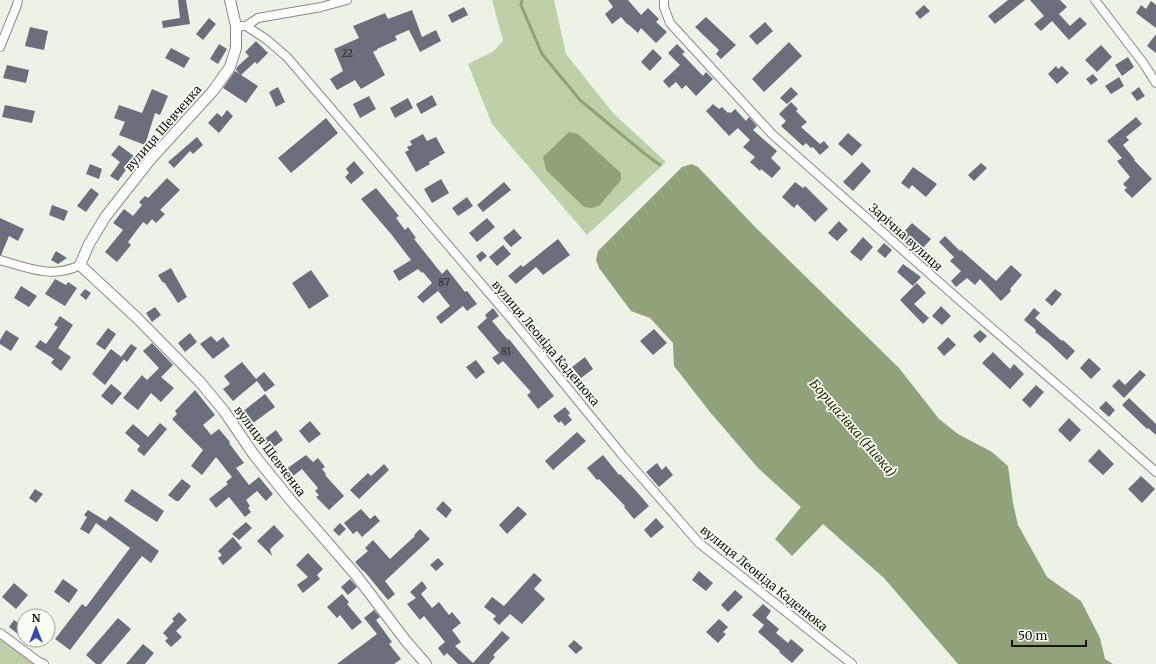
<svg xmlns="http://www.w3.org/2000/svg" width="1156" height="664" viewBox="0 0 1156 664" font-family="Merriweather,serif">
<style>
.green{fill:#bfd0a9}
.water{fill:#91a27b}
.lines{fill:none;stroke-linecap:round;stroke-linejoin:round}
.stream{stroke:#91a27b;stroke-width:3}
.building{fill:#6b6f7b}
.minor-casing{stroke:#878d81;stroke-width:10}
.tertiary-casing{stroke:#878d81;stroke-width:12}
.minor{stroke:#fff;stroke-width:8}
.tertiary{stroke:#fff;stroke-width:10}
.labels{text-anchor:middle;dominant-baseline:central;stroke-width:3.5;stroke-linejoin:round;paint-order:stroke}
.number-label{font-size:10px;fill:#2a2c2c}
.street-label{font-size:12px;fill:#141612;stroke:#fafff4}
.water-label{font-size:13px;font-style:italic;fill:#253406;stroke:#fafff4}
</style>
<rect width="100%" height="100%" fill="#ecf2e5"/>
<path class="green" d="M492 0H554L566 54 613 113 666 162 587 235 492 124 468 64 494 51 503 41Z
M0 637 36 664H0Z"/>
<path class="water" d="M569 132 578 134 621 173V180L599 206 592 208 584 207 546 170 543 157Z
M692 164 698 167 756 228 899 368 939 419 958 434 992 452 1008 466 1013 503 1018 525 1047 577 1081 601 1100 638 1105 659 1113 664H958L884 578 823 524 792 556 775 539 801 507 758 468 710 412 674 366 673 343 650 318 631 311 599 268 596 260 598 251 682 167Z"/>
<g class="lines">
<path class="stream" d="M522 0 521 5 542 54 580 100 645 154 660 165"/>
</g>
<path class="building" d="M178 0H186L190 24 163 28 162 21 180 18Z
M608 0H628L641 15 648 8 659 19 656 22 667 32 656 43 641 28 638 33 628 24V25L621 17 612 24 605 14 613 7Z
M1008 0H1025L995 24 988 16Z
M1030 0H1060L1067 7 1059 14 1070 26 1080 17 1087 24 1069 40 1052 21 1041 31 1034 24 1044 16Z
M1151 1 1156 5V28L1136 13 1141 5 1146 9Z
M924 5 930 11 920 19 915 13Z
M464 7 468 15 452 23 448 15Z
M412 10 422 37 436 30 441 41 420 52 409 30 395 36 397 40 377 49V50L373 52 385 75 361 89 355 80 337 90 330 79 343 71 334 49 359 38 353 26 385 13 388 19Z
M706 17 736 45 721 59 716 54 719 50 695 27Z
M209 18 216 24 203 40 196 34Z
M765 22 773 31 757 45 749 36Z
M30 27 48 31 44 50 25 46Z
M1156 34V53L1147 46Z
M256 41 268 53 257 64 255 62 241 75 258 86 246 103 223 88 235 71 240 74 236 70 237 67 249 56 245 52Z
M789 42 802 56 764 92 752 79Z
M219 44 227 49 218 64 210 59Z
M677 44 685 52 682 54 703 76 706 72 713 79 696 96 686 85 682 89 676 82 669 88 663 81 680 65 668 53Z
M1101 45 1112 57 1097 72 1085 60Z
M171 48 190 58 184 68 165 58Z
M653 49 662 58 650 71 641 62Z
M1128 57 1134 67 1122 76 1115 65Z
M7 65 29 70 26 83 3 78Z
M1056 66 1058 69 1062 66 1069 73 1057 84 1048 74Z
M1093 74 1098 80 1091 85 1086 79Z
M1119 77 1124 86 1111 94 1105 86Z
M278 87 285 102 276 107 269 92Z
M791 87 798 94 787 104 780 98Z
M1139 87 1145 96 1137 101 1131 93Z
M152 89 168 96 160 115 155 113 145 145 119 135 125 122 114 118 119 105 142 113Z
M432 95 437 105 421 114 416 104Z
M369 96 376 109 360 118 353 104Z
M408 98 413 108 395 118 390 108Z
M791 102 798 109 796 111 807 122 801 127 820 144 824 141 829 147 820 155 813 147 811 148 806 143 803 146 781 126 786 121 779 114Z
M713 104 719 109 722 107 728 113 729 112 731 113 735 109 746 121 749 117 757 126 753 130 777 151 771 158 781 168 772 178 761 169 760 171 750 162 755 157 743 147 750 140 738 128 729 136 706 111Z
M5 105 35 111 32 123 2 117Z
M227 110 233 116 219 133 208 123 217 113 222 117Z
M1136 117 1142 124 1126 137 1129 140 1123 145 1135 160H1134L1152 179 1132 198 1124 190 1127 188 1123 184 1130 177 1117 161 1122 158 1107 141Z
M326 118 338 133 291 173 278 158Z
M848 133 862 145 852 156 838 144Z
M423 134 427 141 436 137 445 153 429 162 430 164 416 172 405 152 409 150 407 147 412 145 410 141Z
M197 137 203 145 193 154 190 151 174 168 168 162Z
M119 145 135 157 118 181 110 176 120 162 111 155Z
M354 161 364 173 351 184 345 177 349 173 346 169Z
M862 162 871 171 853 191 843 182Z
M981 163 987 168 974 181 968 175Z
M90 164 102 169 99 179 86 174Z
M913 167 937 184 926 197 912 185 909 189 901 183Z
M167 178 180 190 160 210 165 214 156 223 152 219 147 225 143 222 128 242 131 245 117 262 105 252 123 230 113 223 124 209 133 216 142 205 139 202 145 196 148 198Z
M441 179 449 193 432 203 424 189Z
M504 182 511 190 483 212 477 205Z
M795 182 803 188 805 186 828 209 815 222 797 204 794 208 782 197Z
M91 188 99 194 86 212 77 206Z
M376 188 399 216 396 218 405 230 408 227 416 238 414 239 442 274 447 269 465 292 467 291 477 304 467 311 463 306 441 324 436 317 450 306 438 291 423 303 417 297 432 283 423 272 422 273 418 269 399 281 393 271 411 260 391 234 361 199Z
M467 197 473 206 458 216 452 208Z
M52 205 68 211 64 221 49 215Z
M0 218 24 229 18 241 9 236 1 255H0Z
M487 218 495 227 477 242 469 233Z
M839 221 848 230 837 241 828 233Z
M912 223 931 239 922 249 909 237 905 242 899 237Z
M514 229 522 238 511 247 503 238Z
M945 236 960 251 961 250 996 281 1011 265 1022 275 1010 289 1011 291 1001 301 980 279 975 285 967 278 956 287 951 281 961 271 950 261 954 257 939 242Z
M863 237 873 247 861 261 850 252Z
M558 239 570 255 543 275 536 267 516 284 508 276 521 265 523 267Z
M884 243 892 250 885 258 877 251Z
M503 245 511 254 497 266 489 257Z
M56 251 67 258 58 264 51 260Z
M482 251 487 256 480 262 476 256Z
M903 264 921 277 913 286 897 272Z
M171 268 187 297 178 303 164 282 163 283 158 275Z
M311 270 329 296 309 309 292 283Z
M55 279 66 285 68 282 77 288 65 306 45 294Z
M917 283 926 293 914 304 929 318 923 324 900 300Z
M21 286 37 296 29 307 14 298Z
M85 289 91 293 86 300 80 295Z
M1055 289 1062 294 1052 306 1045 300Z
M941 306 951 316 942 325 932 316Z
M155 307 161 315 152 322 146 313Z
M493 308 499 316 492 321 508 340 509 339 554 396 538 409 527 395 531 392 503 361 498 365 492 358 499 353 477 327 487 318 485 315Z
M1034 308 1040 313 1035 318 1062 341 1063 340 1075 351 1067 360 1048 342 1035 332 1036 330 1024 320Z
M60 316 73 325 58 348 71 357 61 371 51 363 54 359 35 347 40 340 46 344 58 327 54 325Z
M108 328 116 334 105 350 96 344Z
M654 329 667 343 653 355 640 341Z
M6 330 19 338 11 351 0 344V340Z
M980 330 987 336 980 343 973 336Z
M190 333 197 342 185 352 178 343Z
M211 336 217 342 223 337 230 346 213 359 200 344Z
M948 337 956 345 944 356 937 348Z
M152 343 173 365 161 377 174 388 161 402 151 393 138 410 123 398 142 375 147 380 159 368 143 351Z
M131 344 137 348 127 362 121 357Z
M111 349 124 359 105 385 92 374Z
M993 352 1010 369 1014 364 1024 374 1010 389 982 363Z
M585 357 593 369 581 378 572 367Z
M1089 358 1101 369 1091 379 1080 368Z
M476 360 485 372 476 379 466 367Z
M242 362 256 379 264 372 275 385 265 392 257 381 233 401 223 389 230 384 224 376Z
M1140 370 1146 375 1124 398 1112 386 1119 379 1125 385Z
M111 384 122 393 112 405 101 396Z
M1036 385 1044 392 1030 408 1022 400Z
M195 390 215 415 203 425 211 435 219 429 230 442 229 443 244 463 236 468 249 485 259 477 273 494 266 501 257 491 246 500 250 506 248 508 251 512 245 517 229 497 216 508 209 499 228 484 226 482 232 477 216 457 202 475 191 466 203 450 172 419 177 414 175 411Z
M265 394 275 407 246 428 237 416Z
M1129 398 1156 424V435L1148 428 1147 429 1122 405Z
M1106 401 1115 410 1109 417 1099 408Z
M565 407 570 413 568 415 572 420 565 426 561 421 559 423 553 416Z
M1069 418 1081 430 1070 442 1058 430Z
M310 421 321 434 309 443 299 431Z
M160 423 167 429 144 456 137 450 140 446 125 433 133 424 148 437Z
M276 430 283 440 270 450 263 440Z
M577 432 586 441 553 470 545 461Z
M1099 449 1114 464 1103 475 1088 461Z
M306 455 313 462 318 458 325 467 322 469 326 474 325 475 344 496 329 510 316 497 319 495 315 491 318 488 302 469 288 480 282 472Z
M603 455 619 475 620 474 637 492 649 506 634 519 624 507 625 506 599 479 597 480 587 468Z
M657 463 662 470 666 466 673 475 659 487 646 472Z
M384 464 389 470 359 499 350 490 368 473 371 476Z
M1141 476 1155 489 1142 503 1128 489Z
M182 479 191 486 179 501H176L168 495Z
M35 489 43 494 36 503 29 498Z
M132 489 164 511 157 522 124 501Z
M443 501 452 510 446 518 436 509Z
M518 506 527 514 507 534 499 525Z
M361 509 370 519 375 515 380 521 362 537 357 531 353 534 344 523Z
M88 510 106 521 110 516 159 551 151 563 142 556 70 650 55 639 82 604 86 607 130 548 96 523 89 534 80 529 87 517 84 515Z
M656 518 664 527 651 538 644 530Z
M246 522 252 528 239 540 232 534Z
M340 523 346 529 339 536 333 530Z
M274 525 284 536 270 549 272 556 257 541Z
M420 529 430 539 385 581 395 594 388 600 364 571H363L355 562 368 551 365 548 373 540 390 559 415 536 414 535Z
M233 537 242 548 223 565 218 558 222 555 218 551Z
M308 553 323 569 317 575 320 579 303 593 297 585 308 577 296 565Z
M438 558 444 564 436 571 430 565Z
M699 571 713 583 706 591 692 580Z
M534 573 542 580 534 589 545 599 522 624 510 614 499 625 493 619 496 616 484 607 492 597 504 606Z
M63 579 78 590 69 603 54 592Z
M350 579 357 587 348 595 341 587Z
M422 581 427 588 421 594 432 608 439 602 449 615 452 612 461 623 452 630 461 642 455 646 473 663 502 631 510 638 493 655 495 657 489 664H458L447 653 444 656 438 648 445 642 424 616 420 620 407 604 416 598 410 592Z
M14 583 28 595 16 609 2 597Z
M735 590 743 597 728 612 721 605Z
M342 594 349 602 347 604 362 622 352 630 340 615 337 618 327 607Z
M763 604 771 611 766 618 779 629 776 633 788 643 791 639 804 650 792 663 779 652 780 651 758 632 764 625 752 615Z
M374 610 380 617 376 620 392 642 389 644 401 659 394 664H337L377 634 364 618Z
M179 612 187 620 176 631 182 637 171 647 165 641 168 638 163 633 174 621 172 619Z
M118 618 131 629 101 664H96L86 655Z
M719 619 728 627 723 632 726 634 718 643 706 632Z
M14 620 24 627 18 634 9 627Z
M574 640 583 648 576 654 568 646Z
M143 644 154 653 145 664H126Z"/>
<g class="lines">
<defs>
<path id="minor" d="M664 0V7L670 23 772 134 957 298 1091 414 1156 472
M1095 0 1144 64 1156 83
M236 26H246L266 39 287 57 513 321 623 456 699 543 852 664
M246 26 258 18 321 7 347 0
M0 47 17 5 18 0
M0 260C28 268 53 279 80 265
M0 633 39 662 44 664"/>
<path id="tertiary" d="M230 0 236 26V48L230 67 213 91 150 160 106 216 89 244 80 265 137 318 200 382 224 411 254 455 288 497 355 574 406 641 426 664"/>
</defs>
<use href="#minor" class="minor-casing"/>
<use href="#tertiary" class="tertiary-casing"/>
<use href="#minor" class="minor"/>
<use href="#tertiary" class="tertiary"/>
</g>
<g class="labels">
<g class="number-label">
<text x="347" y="53">22</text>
<text x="444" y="282">87</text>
<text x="506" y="351">81</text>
</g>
<g class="street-label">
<text transform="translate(163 128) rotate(-49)">вулиця Шевченка</text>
<text transform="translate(906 237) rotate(42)">Зарічна вулиця</text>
<text transform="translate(546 343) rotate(50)">вулиця Леоніда Каденюка</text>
<text transform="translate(270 451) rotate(53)">вулиця Шевченка</text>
<text transform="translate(764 578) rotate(39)">вулиця Леоніда Каденюка</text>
</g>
<g class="water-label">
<text transform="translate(853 428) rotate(49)">Борщагівка (Нивка)</text>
</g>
</g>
<g transform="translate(36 628)"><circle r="19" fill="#fafff4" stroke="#9ea29a"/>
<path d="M0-3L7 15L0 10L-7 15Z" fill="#3347b9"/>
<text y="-6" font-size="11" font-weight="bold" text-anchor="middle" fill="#141612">N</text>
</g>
<path d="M1012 640v6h74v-6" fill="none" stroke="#141612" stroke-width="2"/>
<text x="1018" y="640" font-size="12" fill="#141612" stroke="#fafff4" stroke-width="3" paint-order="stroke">50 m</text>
</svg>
